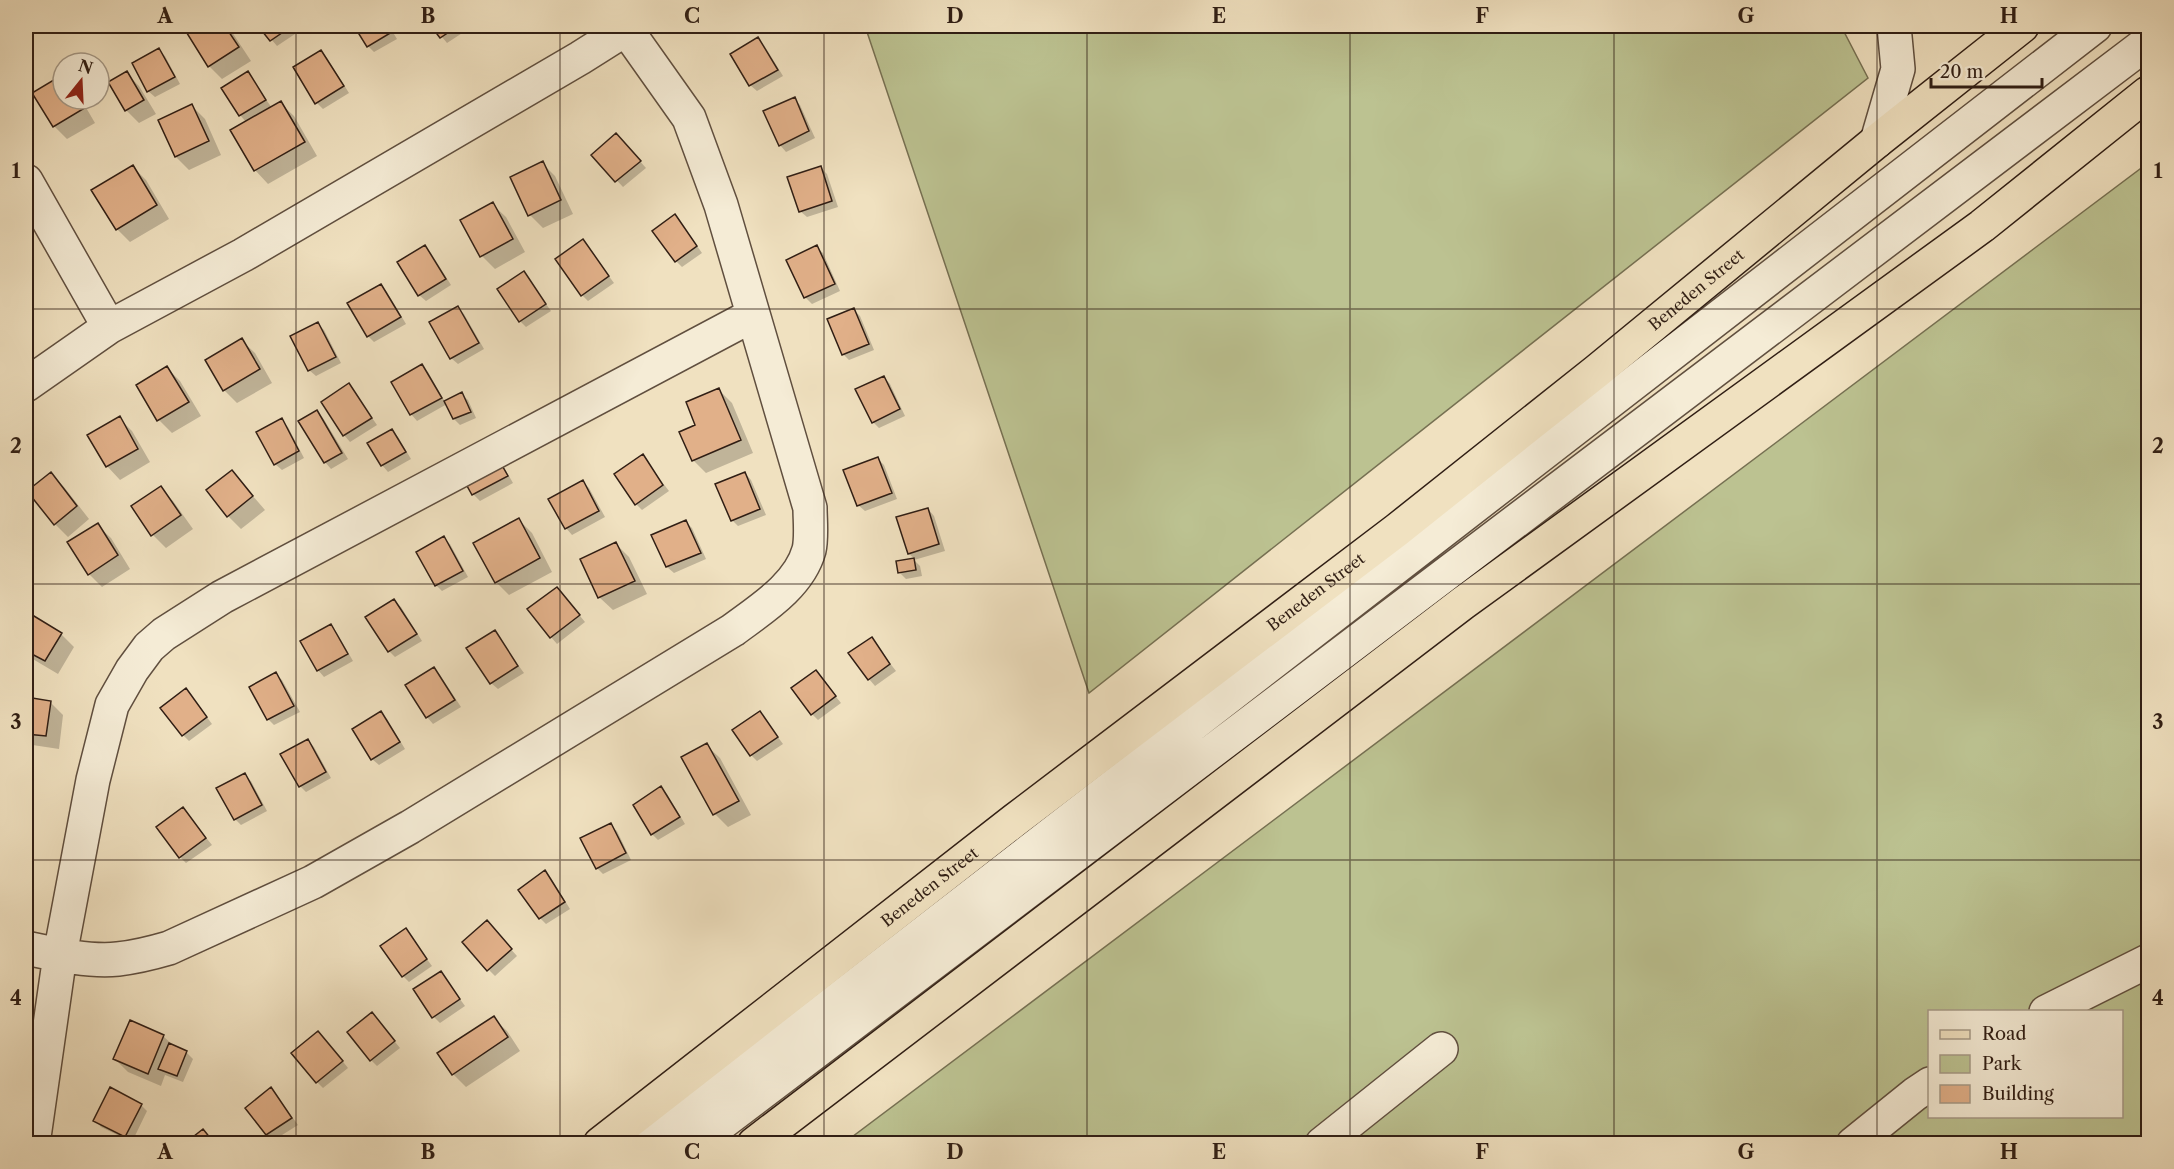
<svg xmlns="http://www.w3.org/2000/svg" width="2174" height="1169" viewBox="0 0 2174 1169" font-family="'Libre Caslon Text',serif">
<style>
.green{fill:#bcc291;stroke:#767052;stroke-width:1.5;fill-rule:evenodd}
.shadow{fill:#0003}
.building{fill:#e1b089;stroke:#301e14;stroke-width:1.5}
.lines{fill:none;stroke-linecap:round;stroke-linejoin:round}
.minor-casing{stroke:#604f3f;stroke-width:36}
.major-casing{stroke:#301e14;stroke-width:36}
.minor{stroke:#f5ecd6;stroke-width:33}
.major{stroke:#f0e1c0;stroke-width:33}
.grid{fill:none;stroke:#301e14;stroke-width:1.5;stroke-opacity:0.55}
.labels{text-anchor:middle;dominant-baseline:central;stroke-width:5;stroke-linejoin:round;paint-order:stroke}
.street-label{font-size:16px;fill:#301e14;stroke:#f5ecd6}
.neatline{fill:none;stroke:#301e14;stroke-width:2}
.grid-label{font-size:20px;text-anchor:middle;font-weight:bold;fill:#301e14}
</style>
<rect width="100%" height="100%" fill="#f0e1c0"/>
<filter id="stains"><feTurbulence type="fractalNoise" baseFrequency=".00333" numOctaves="4"/><feColorMatrix values="0 0 0 0 .2 0 0 0 0 .09 0 0 0 0 .02 0 0 0 .5 -.17"/></filter>
<radialGradient id="worn" r=".72"><stop offset=".6" stop-color="#630" stop-opacity="0"/><stop offset="1" stop-color="#630" stop-opacity=".3"/></radialGradient>
<path class="green" d="M865 26H1841L1868 78 1089 693Z
M2148 163V1143H844ZM1930 1012H2122V1116H1930Z"/>
<path class="shadow" d="M172 26H182L176 29Z
M195 26H228L251 61 222 79 209 66 187 30Z
M260 26H307L277 46Z
M356 26H389L397 39 374 52 368 46Z
M433 26H473L447 43Z
M758 39 764 45 783 76 757 91 750 85Z
M159 50 165 56 180 84 155 97 148 91Z
M321 51 327 58 349 93 323 109 317 103Z
M126 73 139 86 156 114 139 123 126 110Z
M247 73 272 108 280 103 294 116 317 156 268 184 255 170 232 131 247 123 240 115Z
M62 77 63 99H81L95 123 67 139 54 126 34 93Z
M794 99 800 105 815 138 786 152 780 145Z
M192 106 205 119 221 155 189 170 176 157Z
M622 141 646 168 623 187 593 155Z
M542 163 555 176 573 214 543 228 530 215Z
M133 167 146 180 169 219 130 242 117 229Z
M820 167 827 174 838 207 807 217 800 211Z
M492 204 506 217 525 252 495 269 482 256Z
M681 223 702 253 682 267 676 261Z
M583 241 614 283 588 301 582 295Z
M425 247 431 253 451 285 426 301 419 295Z
M816 247 823 253 840 291 812 304 805 297Z
M524 273 551 311 526 327 520 321Z
M381 285 387 292 406 324 374 342 368 336Z
M458 308 464 314 484 349 458 364 451 358Z
M854 310 860 316 874 350 849 360 843 354Z
M317 323 324 330 341 363 316 376 309 370Z
M241 340 255 353 272 383 237 403 224 390Z
M422 366 428 372 445 402 461 394 468 400 476 418 460 425 454 419 447 404 417 421 411 414Z
M167 368 180 381 201 416 172 433 159 420 138 385Z
M884 377 890 384 905 416 879 428 873 422Z
M349 385 377 425 350 442 344 435 323 402Z
M719 390 732 403 753 453 706 473 693 460 697 426Z
M317 412 323 418 348 459 331 469 325 462Z
M119 418 132 431 150 462 120 480 107 466 89 435Z
M281 420 288 427 304 458 282 470 275 464Z
M392 431 398 437 411 459 388 472 382 465 369 444Z
M642 456 669 491 642 510 636 504Z
M877 458 884 465 897 499 865 511 858 505Z
M501 462 513 483 480 501 474 495 462 473Z
M232 472 265 510 241 529 228 516Z
M745 473 751 480 766 515 738 526 732 520Z
M51 474 64 487 89 519 68 537 55 524Z
M583 482 589 488 605 517 572 535 566 528Z
M160 488 173 501 193 529 166 548 153 535Z
M928 509 934 516 945 551 914 560 920 566 922 576 906 579 900 573 898 562 915 559 909 554Z
M519 520 532 533 552 572 509 595 496 582Z
M686 522 692 528 706 559 674 573 667 567 653 535Z
M97 525 111 538 130 569 102 587 89 574Z
M444 538 450 544 468 577 442 591 436 585Z
M616 544 629 557 647 594 613 610 599 597Z
M563 595 585 622 557 644 551 637Z
M394 601 401 607 422 641 395 657 389 651Z
M29 615 61 634 74 647 58 674 26 655V622Z
M331 626 337 633 353 661 324 677 318 670Z
M494 632 524 673 498 689 491 683Z
M871 639 896 671 875 686 869 679Z
M434 668 440 675 461 707 433 724 427 717 407 685Z
M816 672 841 703 818 720 812 714Z
M276 674 282 680 300 712 274 725 268 719Z
M192 697 212 724 189 741 183 735Z
M26 699 50 702 63 715 59 749 26 744Z
M380 713 387 719 405 749 379 765 372 759Z
M760 713 783 744 757 761 751 755Z
M308 740 314 747 331 778 306 792 300 786Z
M706 745 720 758 751 815 728 827 715 814 683 758Z
M26 764 34 773 27 811H26Z
M244 775 251 781 267 811 241 825 235 819Z
M661 788 667 794 685 824 658 840 652 834Z
M183 809 212 845 186 863 180 857Z
M610 825 617 831 631 860 603 874 597 868Z
M544 872 551 878 570 909 546 924 540 918Z
M493 929 517 956 495 976 488 969Z
M405 930 432 966 409 982 403 976Z
M441 973 465 1006 440 1023 434 1017Z
M493 1018 507 1031 520 1051 466 1087 453 1074Z
M378 1021 400 1048 377 1066 371 1060Z
M163 1036 175 1047 187 1053 193 1059 183 1082 165 1075 161 1086 128 1072 115 1059Z
M325 1039 348 1068 323 1088 317 1082Z
M277 1096 298 1125 274 1140 267 1134Z
M141 1105 147 1111 132 1142 101 1127 95 1120Z"/>
<path class="building" d="M192 26H225L239 47 208 67 185 30Z
M258 26H292L270 41Z
M354 26H388L392 32 367 47Z
M431 26H458L440 38Z
M758 37 778 70 749 86 730 54Z
M159 48 175 77 147 92 132 63Z
M321 50 344 86 315 104 293 67Z
M127 71 144 100 125 111 108 82Z
M248 71 266 100 239 116 221 88Z
M62 75 63 99H77L83 109 53 127 32 93Z
M795 97 809 131 779 146 763 111Z
M281 101 305 142 254 171 230 130Z
M192 104 209 141 175 157 158 120Z
M616 133 641 161 615 182 591 155Z
M543 161 561 200 528 216 510 177Z
M133 165 157 205 116 230 91 190Z
M821 166 832 201 799 212 787 177Z
M493 202 513 239 480 257 460 220Z
M675 214 697 246 675 262 652 231Z
M583 239 609 276 581 296 555 259Z
M425 245 446 279 418 296 397 262Z
M817 245 835 284 804 298 786 260Z
M524 271 546 304 519 322 497 289Z
M381 284 401 317 367 337 347 303Z
M458 306 479 343 450 359 429 322Z
M854 308 869 344 842 355 827 319Z
M318 322 336 357 308 371 290 336Z
M242 338 260 369 223 391 205 360Z
M422 364 442 398 410 415 391 382Z
M167 366 189 402 157 421 136 385Z
M884 376 900 409 872 423 855 389Z
M349 383 372 418 343 436 321 402Z
M719 388 741 440 692 461 679 432 695 425 686 402Z
M462 392 471 412 453 419 444 401Z
M317 410 342 453 324 463 298 421Z
M120 416 138 449 106 467 87 435Z
M282 418 299 451 274 465 256 432Z
M392 429 406 452 381 466 367 443Z
M495 453 508 476 472 495 460 473Z
M643 454 663 485 635 505 614 474Z
M878 457 892 493 857 506 843 470Z
M232 470 253 496 227 517 206 490Z
M51 472 77 506 54 525 27 491Z
M745 472 760 509 731 521 715 484Z
M583 480 599 511 565 529 548 499Z
M161 486 181 515 151 536 131 506Z
M928 508 939 544 908 554 896 517Z
M519 518 540 558 495 583 473 543Z
M686 520 701 553 666 567 651 535Z
M98 523 118 555 88 575 67 542Z
M444 536 463 571 435 586 416 552Z
M616 542 635 581 598 598 580 559Z
M914 558 916 570 898 573 896 561Z
M557 587 580 615 550 638 527 609Z
M394 599 417 634 388 652 365 617Z
M29 613 62 633 45 661 26 651V619Z
M331 624 348 654 317 671 300 641Z
M495 630 518 666 490 684 466 648Z
M872 637 890 664 868 680 848 653Z
M434 667 455 700 426 718 405 685Z
M816 670 836 696 811 715 791 688Z
M276 672 294 706 267 720 249 687Z
M186 688 207 717 182 736 160 708Z
M26 697 51 701 46 736 26 734Z
M381 711 400 742 371 760 352 729Z
M760 711 778 737 750 756 732 730Z
M308 739 326 772 299 787 280 754Z
M707 743 739 801 713 815 681 757Z
M245 773 262 805 234 820 216 788Z
M661 786 680 817 651 835 633 805Z
M183 807 206 838 179 858 156 827Z
M611 823 626 853 596 869 580 838Z
M545 870 565 902 539 919 518 890Z
M487 920 512 949 487 971 462 942Z
M406 928 427 959 402 977 380 946Z
M441 971 460 999 432 1018 413 989Z
M372 1012 395 1041 370 1061 347 1032Z
M494 1016 508 1037 452 1075 437 1053Z
M130 1020 164 1035 148 1074 113 1059Z
M318 1031 343 1061 316 1083 291 1053Z
M169 1043 187 1051 177 1076 158 1069Z
M110 1087 142 1104 125 1137 93 1121Z
M271 1087 292 1118 266 1135 245 1108Z
M203 1129 215 1144H184Z"/>
<g class="lines">
<defs>
<path id="minor" d="M1877 141 1898 69 1894 26
M26 181 109 327
M26 385 109 327 243 255 580 58 626 29 689 118 721 205 810 508C810 520 812 537 809 550 799 586 761 609 733 630L410 827 313 882 169 948C152 953 136 957 118 959 89 962 54 954 26 948
M2046 1012 2148 961
M33 1144 60 955 93 780 112 705 132 670 149 647 164 634 222 597 753 315
M651 1144 2095 26
M694 1144 2148 42
M1322 1144 1441 1049
M1853 1144 1915 1094 1930 1084"/>
<g id="major">
<path id="s1" d="M600 1144 1015 820 1397 530 1597 371 1877 141 2022 26"/>
<path d="M754 1144 1463 603 1982 226 2148 93"/>
</g>
</defs>
<use href="#minor" class="minor-casing"/>
<use href="#major" class="major-casing"/>
<use href="#minor" class="minor"/>
<use href="#major" class="major"/>
</g>
<path class="grid" d="M296 26V1144M560 26V1144M824 26V1144M1087 26V1144M1350 26V1144M1614 26V1144M1877 26V1144M26 309H2148M26 584H2148M26 860H2148"/>
<g class="labels">
<g class="street-label">
<text stroke="none"><textPath href="#s1" startOffset="1390">Beneden Street</textPath></text>
<text stroke="none"><textPath href="#s1" startOffset="904">Beneden Street</textPath></text>
<text stroke="none"><textPath href="#s1" startOffset="418">Beneden Street</textPath></text>
</g>
</g>
<rect width="2174" height="1169" fill="none" stroke="#f0e1c0" stroke-width="66"/>
<rect x="1928" y="1010" width="195" height="108" fill="#f5ecd6" stroke="#a69a88" stroke-width="1.5"/>
<rect x="1940" y="1030" width="30" height="9" fill="#f0e1c0" stroke="#a69a88" stroke-width="1.5"/>
<text x="1982" y="1040" font-size="18" fill="#301e14">Road</text>
<rect x="1940" y="1055" width="30" height="18" fill="#bcc291" stroke="#a69a88" stroke-width="1.5"/>
<text x="1982" y="1070" font-size="18" fill="#301e14">Park</text>
<rect x="1940" y="1085" width="30" height="18" fill="#e1b089" stroke="#a69a88" stroke-width="1.5"/>
<text x="1982" y="1100" font-size="18" fill="#301e14">Building</text>
<g transform="translate(81 81) rotate(18)"><circle r="28" fill="#f5ecd6" stroke="#a69a88" stroke-width="1.5"/>
<path d="M0-4.5L10 22L0 15L-10 22Z" fill="#8f2418"/>
<text y="-9" font-size="16" font-weight="bold" text-anchor="middle" fill="#301e14">N</text>
</g>
<path d="M1931 78v9h111v-9" fill="none" stroke="#301e14" stroke-width="3"/>
<text x="1940" y="78" font-size="18" fill="#301e14" stroke="#f5ecd6" stroke-width="4.5" paint-order="stroke">20 m</text>
<rect x="33" y="33" width="2108" height="1103" class="neatline"/>
<g class="grid-label">
<text x="165" y="23">A</text>
<text x="428" y="23">B</text>
<text x="692" y="23">C</text>
<text x="955" y="23">D</text>
<text x="1219" y="23">E</text>
<text x="1482" y="23">F</text>
<text x="1746" y="23">G</text>
<text x="2009" y="23">H</text>
<text x="16" y="178">1</text>
<text x="2158" y="178">1</text>
<text x="16" y="453">2</text>
<text x="2158" y="453">2</text>
<text x="16" y="729">3</text>
<text x="2158" y="729">3</text>
<text x="16" y="1005">4</text>
<text x="2158" y="1005">4</text>
<text x="165" y="1159">A</text>
<text x="428" y="1159">B</text>
<text x="692" y="1159">C</text>
<text x="955" y="1159">D</text>
<text x="1219" y="1159">E</text>
<text x="1482" y="1159">F</text>
<text x="1746" y="1159">G</text>
<text x="2009" y="1159">H</text>
</g>
<rect width="100%" height="100%" filter="url(#stains)"/>
<rect width="100%" height="100%" fill="url(#worn)"/>
</svg>
